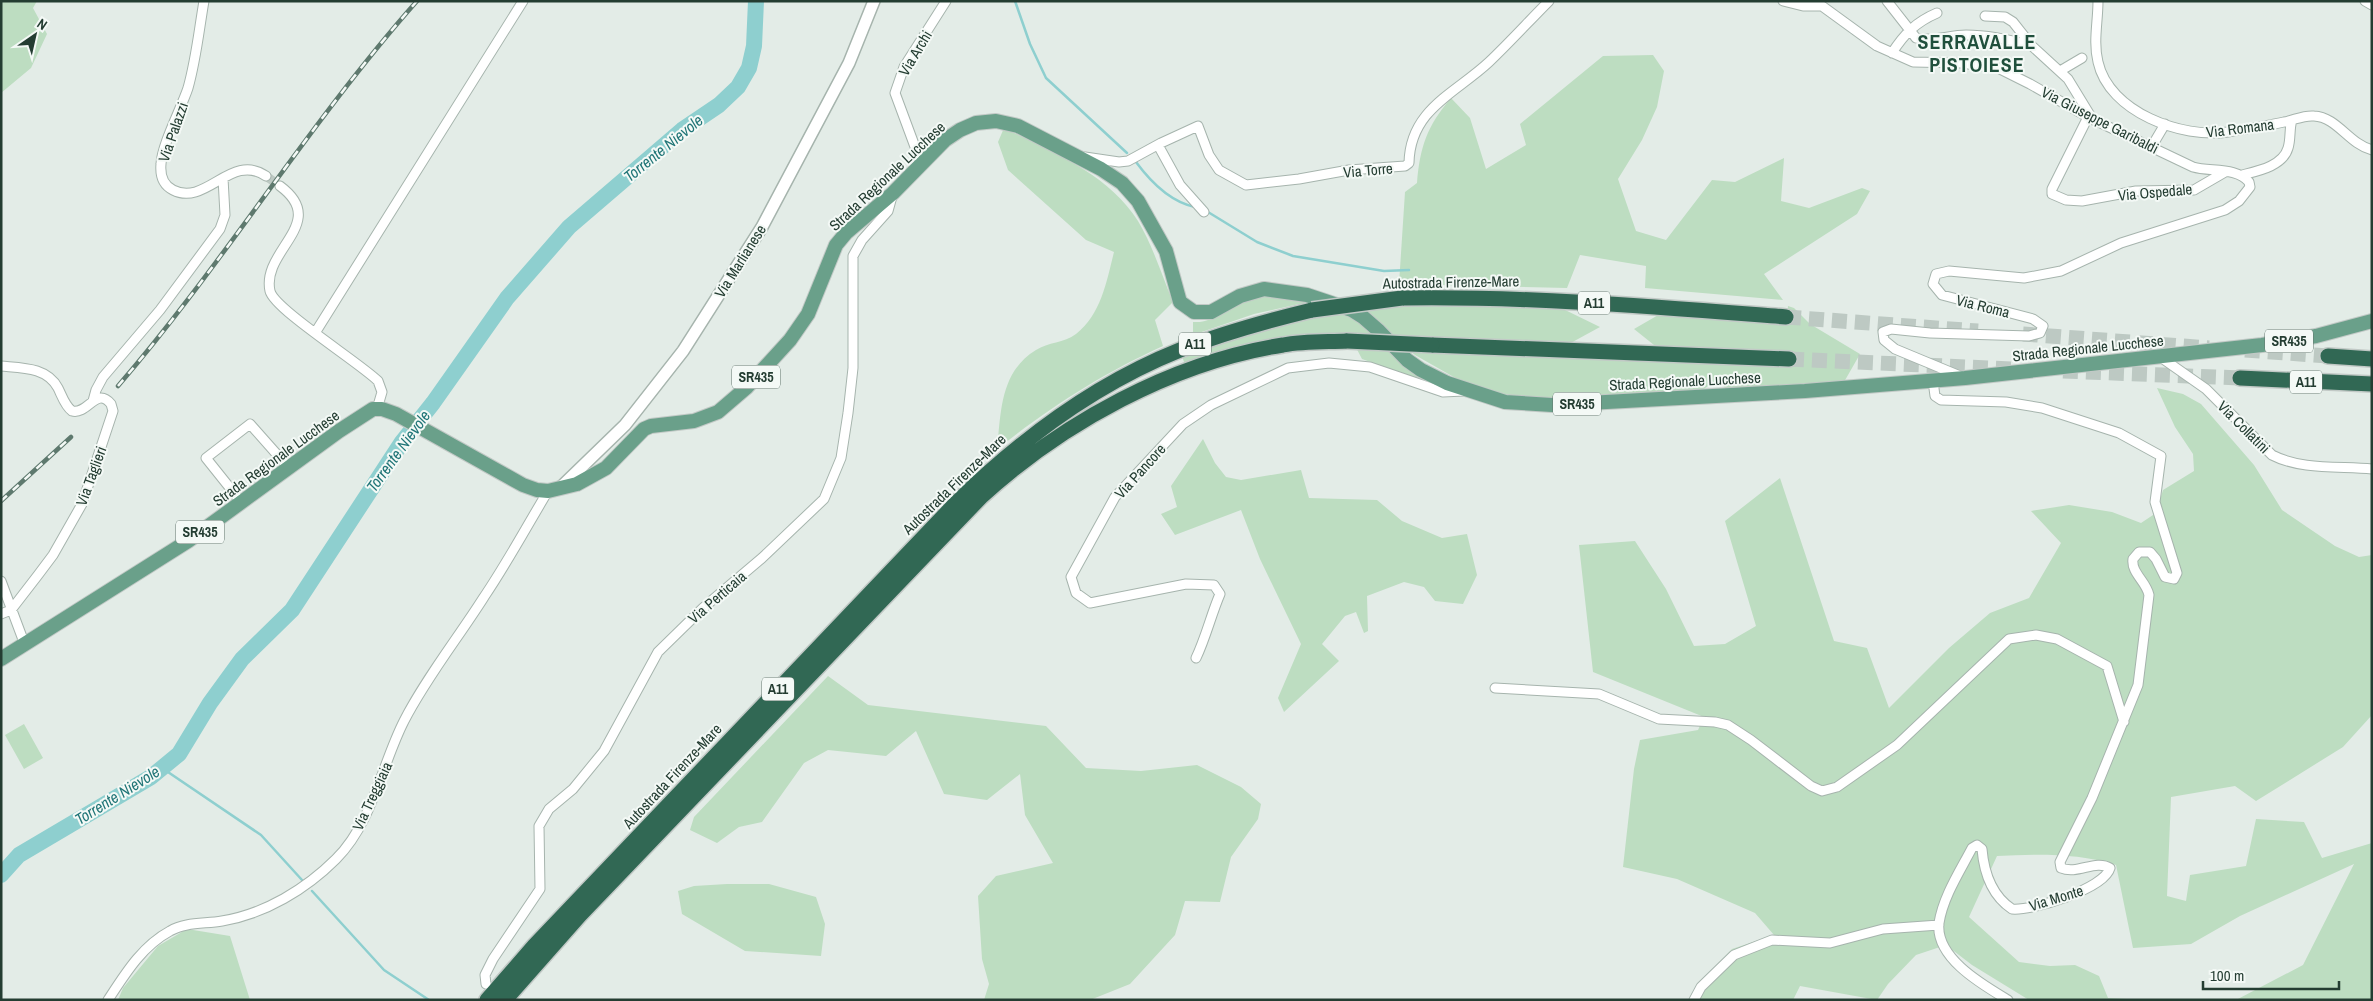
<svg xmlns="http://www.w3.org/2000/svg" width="2373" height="1001" viewBox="0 0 2373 1001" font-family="'Archivo Narrow',sans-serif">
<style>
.green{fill:#bdddc1}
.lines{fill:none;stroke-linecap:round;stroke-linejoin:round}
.stream{stroke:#8ecfcf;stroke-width:2.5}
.river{stroke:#8ecfcf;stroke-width:16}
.minor-tunnel{stroke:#bdc9c3;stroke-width:9;stroke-dasharray:9 4.5;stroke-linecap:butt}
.motorway-tunnel{stroke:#bdc9c3;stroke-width:15;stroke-dasharray:15 8;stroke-linecap:butt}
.minor-casing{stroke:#a6b4ad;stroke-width:11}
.tertiary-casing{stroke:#a6b4ad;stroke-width:14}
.primary-casing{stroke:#c2c9c6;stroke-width:16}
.motorway-casing{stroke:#c2c9c6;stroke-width:18}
.minor{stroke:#fff;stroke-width:9}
.tertiary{stroke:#fff;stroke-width:11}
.primary{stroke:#6aa08a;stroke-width:14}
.motorway{stroke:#316854;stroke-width:15}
.rail-casing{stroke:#5e796e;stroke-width:4.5}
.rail{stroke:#f4f9f6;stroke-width:2.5;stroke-dasharray:8;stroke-linecap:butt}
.motorway-bridge-casing{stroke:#c2c9c6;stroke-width:18;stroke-linecap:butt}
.motorway-bridge{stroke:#316854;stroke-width:15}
.labels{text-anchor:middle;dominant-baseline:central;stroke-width:4;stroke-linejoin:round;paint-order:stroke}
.shield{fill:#f4f9f6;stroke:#62756d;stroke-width:1}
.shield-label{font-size:14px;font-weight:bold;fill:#243d32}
.street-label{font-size:15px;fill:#243d32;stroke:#f4f9f6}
.water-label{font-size:16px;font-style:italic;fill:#207577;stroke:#f4f9f6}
.district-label{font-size:20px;font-weight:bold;letter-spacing:1px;fill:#204f3c;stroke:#f4f9f6}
</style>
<rect width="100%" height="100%" fill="#e3ece7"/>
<path class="green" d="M1 1H37L33 8 47 34 31 68 1 93Z
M1653 55 1664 71 1657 107 1642 140 1618 179 1636 231 1666 240 1712 180 1735 182 1784 158 1781 201 1809 208 1862 188 1870 191 1857 214 1764 274 1783 300 1645 288 1646 266 1580 255 1567 288 1399 284 1405 192 1417 183C1420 147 1427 126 1451 98L1470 118 1486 169 1526 145 1520 124 1603 56Z
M1004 128C1052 152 1109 174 1138 221 1153 246 1162 276 1173 302L1155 320 1163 346C1100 375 1052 406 997 449 1001 412 1000 372 1036 350 1048 342 1064 343 1076 334 1101 315 1107 280 1114 252L1086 240 1008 170 998 142Z
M1261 295C1295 297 1336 304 1364 325 1386 341 1405 363 1424 381L1362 359 1350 336 1185 365 1182 356 1219 341 1329 312 1299 304 1254 314 1193 335V322C1216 324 1238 301 1261 295Z
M1449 304 1559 307 1600 327 1567 345 1428 340V353L1791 367V354L1659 349 1634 329 1660 314 1787 322 1788 306 1794 308 1810 324 1860 354 1844 382 1725 389 1724 385H1709L1703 390 1545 400 1504 395 1459 380 1415 355 1360 309Z
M2157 388 2183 394 2201 404 2254 465 2282 510 2335 546 2359 557 2372 555V715L2343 747 2256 801 2235 786 2171 797 2167 896 2186 901 2190 875 2246 866 2256 819 2304 822 2322 858 2372 843V1000H2236L2303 965 2354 864 2240 916 2191 944 2133 948 2116 865C2078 853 2037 854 1997 856L1969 917 2019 962 2050 966 2075 965 2099 976 2108 998 2144 1000H2029L1972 965 1946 945 1916 955 1888 984 1877 1000 1800 986 1793 1000H1689L1696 987 1732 949 1774 935 1755 913 1677 879 1623 867 1634 769 1640 740 1698 730 1704 717 1593 672 1579 545 1635 541 1666 589 1694 646 1725 644 1756 626 1725 521 1780 478 1834 641 1867 648 1889 708 1949 648 1990 613 2029 598 2061 543 2031 511 2069 505 2112 512 2141 523 2156 513 2163 490 2194 471 2193 454 2175 427Z
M1203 439 1215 463 1226 477 1241 480 1301 470 1309 498 1377 500 1402 521 1442 538 1467 534 1477 575 1463 604 1435 601 1424 587 1404 582 1367 596 1368 631 1364 633 1356 612 1345 616 1322 644 1339 661 1284 712 1278 698 1301 644 1260 559 1241 510 1175 535 1161 514 1177 507 1171 486Z
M828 676 868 705 1046 726 1086 768 1141 771 1197 765 1241 787 1261 804 1258 819 1231 857 1220 902 1185 901 1175 935 1130 984 1090 1000H984L989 984 982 959 978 896 996 876 1053 863 1025 815 1020 774 987 800 944 794 916 731 886 756 828 750 804 763 762 822 739 827 717 843 690 830 694 817Z
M24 724 43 758 24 769 5 735Z
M727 884H769L816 897 825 924 821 956 745 951 682 914 678 891 694 886Z
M187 929 230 936 250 1000H118L123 988 158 946Z"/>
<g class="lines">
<path class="stream" d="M1015 1 1030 44 1046 78 1127 153
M1136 162C1150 181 1171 202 1195 207
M1208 212 1257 242 1293 256 1384 271 1409 270
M162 768 261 835 302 880
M312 891 384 970 429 1000"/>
<path class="river" d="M1 875 19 855 151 777 179 754 210 703 242 659 292 610 402 442 433 403 507 298 569 227 682 130 719 105 738 87 749 68 754 46 756 1"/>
<path class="minor-tunnel" d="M266 176 280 186"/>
<path class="motorway-tunnel" d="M1786 317 1978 331
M2023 334 2209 348
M2245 350 2328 356
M1789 359 2012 369
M2063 371 2240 378"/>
<defs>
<path id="minor" d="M204 1C199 30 196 60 188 88 181 109 162 144 161 164 160 175 163 185 173 190 206 207 231 152 266 176
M1783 1 1803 6H1822L1877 46 1913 62 1961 63 1998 68 2030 84 2088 117 2193 167C2210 172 2237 167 2249 182L2250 187 2239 201 2225 210 2121 243 2061 271 2024 278 1949 271 1936 274 1933 284 1942 295 2033 319 2043 326 2040 333 2029 336 1930 333 1891 329 1883 332 1884 340 1895 349 1960 376
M1887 1 1916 38C1934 42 1949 35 1966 35 1988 35 2011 40 2032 46
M2098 1C2098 22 2093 42 2098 62 2109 112 2182 139 2228 132 2247 129 2266 126 2284 122 2295 120 2303 115 2314 116 2337 117 2349 144 2372 150
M2365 1 2372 5
M1985 16 2005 17 2013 22 2032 46 2068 79 2093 120
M1892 53C1904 34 1916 22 1937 13
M2060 71 2082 58
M2088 117 2052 189V194L2066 200 2082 201 2136 191 2194 190 2225 172
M1158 145 1180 185 1204 212
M2152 146 2165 124
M1085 157 1119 162 1128 161 1161 143 1198 126 1209 155 1219 170 1246 185 1299 179 1349 170 1405 166 1409 163C1410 109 1456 93 1489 62 1510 42 1529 21 1549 1
M921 163 895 93 904 67 946 1
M2242 175C2258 171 2283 166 2288 148 2291 139 2289 129 2292 120
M280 186C330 223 261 250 270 291 274 309 360 363 378 381L382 392 377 409
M315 333 523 1
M2159 356 2206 389 2272 455C2301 470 2339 466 2372 469
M1 366C22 368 47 367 58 388 62 396 65 406 72 411 88 415 96 386 111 404L113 411 82 504 53 555 38 575 11 610 1 614
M1933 381 1935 396 1941 400 2006 402 2042 408 2119 433 2161 456 2155 502 2177 573 2174 579 2165 577 2156 559 2150 552H2139L2133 559C2131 573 2146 581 2149 595L2138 685 2092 798 2060 862 2061 868C2078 875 2095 859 2110 868 2104 889 2032 911 2012 909 1991 895 1984 873 1982 849L1977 845 1972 848C1960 871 1943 897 1939 923 1935 958 1983 985 2008 1000
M93 401 96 390 103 377 160 310 220 229 225 215 223 178
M242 503 206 458 250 424 289 468
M1 581 25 645
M1196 658C1206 637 1211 615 1220 594L1214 585 1186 584 1090 603 1076 593 1071 577 1115 497 1183 424 1211 405 1288 368 1329 363 1370 367 1443 392 1464 391
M1495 688 1599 694 1659 719 1715 722 1728 725 1751 740 1811 786 1822 791 1837 787 1897 745 2009 639 2036 635 2057 639 2107 666 2124 722
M486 984 485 975 493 959 540 889 539 826 549 809 573 789 604 751 658 652 703 608 762 558 824 499 841 458 848 413 853 368V256L862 240 888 211 893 193
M108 1000C125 974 142 946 170 931 185 922 205 924 222 921 265 914 306 889 336 859 373 822 381 766 404 721 426 678 458 638 484 597 507 563 527 526 548 491
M1694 1000 1701 987 1734 955 1772 940 1830 943 1883 929 1939 925"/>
<path id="tertiary" d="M560 488 625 425 683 351 762 227 849 63 874 1"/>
<path id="primary" d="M1 659 188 541 339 431 373 409H382L396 414 523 485 537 490 548 491 577 484 606 468 644 429 651 426 694 421 718 412 746 388 790 340 808 314 836 245 846 233 893 193 945 140 960 130 976 123 996 121 1018 126 1101 169 1122 183 1138 201 1166 251 1180 302 1194 312H1211L1240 296 1264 289 1307 295 1352 310 1363 317 1379 331 1407 360 1421 370 1447 383 1505 402 1552 405 1805 391 1965 378 2262 345 2316 336 2372 321"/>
<path id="motorway" d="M1402 298C1530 296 1658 307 1786 317
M1432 345 1789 359
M2328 356 2372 359
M2240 378 2372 384
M487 1000 534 946 955 504C1020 440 1095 384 1180 350 1223 333 1267 321 1312 310
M505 1000 580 915 981 497C1062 423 1173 362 1283 345 1304 341 1326 342 1347 341"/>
</defs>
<use href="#minor" class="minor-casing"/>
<use href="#tertiary" class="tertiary-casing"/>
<use href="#primary" class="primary-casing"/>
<use href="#motorway" class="motorway-casing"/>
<use href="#minor" class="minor"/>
<use href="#tertiary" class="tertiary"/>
<use href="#primary" class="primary"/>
<use href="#motorway" class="motorway"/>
<defs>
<path id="rail" d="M118 386C224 263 309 123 417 1
M1 501 71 437"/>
</defs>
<use href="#rail" class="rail-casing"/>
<use href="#rail" class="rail"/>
<defs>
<path id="motorway-bridge" d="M1312 310 1402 298
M1347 341 1432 345"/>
</defs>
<use href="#motorway-bridge" class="motorway-bridge-casing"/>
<use href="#motorway-bridge" class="motorway-bridge"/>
</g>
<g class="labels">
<g class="shield">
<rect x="1578" y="291.5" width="32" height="23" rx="4"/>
<rect x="2265" y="329.5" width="48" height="23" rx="4"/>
<rect x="1179" y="332.5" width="32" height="23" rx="4"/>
<rect x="732" y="365.5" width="48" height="23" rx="4"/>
<rect x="2290" y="370.5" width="32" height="23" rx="4"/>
<rect x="1553" y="392.5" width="48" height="23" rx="4"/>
<rect x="176" y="520.5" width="48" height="23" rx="4"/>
<rect x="762" y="677.5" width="32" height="23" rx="4"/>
</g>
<g class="shield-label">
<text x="1594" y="303">A11</text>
<text x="2289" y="341">SR435</text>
<text x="1195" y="344">A11</text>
<text x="756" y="377">SR435</text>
<text x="2306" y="382">A11</text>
<text x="1577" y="404">SR435</text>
<text x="200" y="532">SR435</text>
<text x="778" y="689">A11</text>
</g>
<g class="street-label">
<text transform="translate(915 53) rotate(-59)">Via Archi</text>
<text transform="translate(2100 120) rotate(27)">Via Giuseppe Garibaldi</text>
<text transform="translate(2240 128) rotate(-7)">Via Romana</text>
<text transform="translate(173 132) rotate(-71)">Via Palazzi</text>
<text transform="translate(1368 170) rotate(-5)">Via Torre</text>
<text transform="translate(887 176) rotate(-43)">Strada Regionale Lucchese</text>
<text transform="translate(2155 192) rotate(-5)">Via Ospedale</text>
<text transform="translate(740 261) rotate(-58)">Via Marlianese</text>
<text transform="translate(1451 282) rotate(-1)">Autostrada Firenze-Mare</text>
<text transform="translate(1983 306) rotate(14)">Via Roma</text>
<text transform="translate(2088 348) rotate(-6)">Strada Regionale Lucchese</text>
<text transform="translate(1685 381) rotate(-3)">Strada Regionale Lucchese</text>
<text transform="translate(2244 427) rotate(45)">Via Collatini</text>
<text transform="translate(276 458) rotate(-36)">Strada Regionale Lucchese</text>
<text transform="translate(1140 471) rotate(-48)">Via Pancore</text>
<text transform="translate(91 476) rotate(-70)">Via Taglieri</text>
<text transform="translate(954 484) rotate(-44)">Autostrada Firenze-Mare</text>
<text transform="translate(717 597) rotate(-41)">Via Perticaia</text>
<text transform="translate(672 776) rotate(-47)">Autostrada Firenze-Mare</text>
<text transform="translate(372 796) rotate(-65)">Via Treggiaia</text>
<text transform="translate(2056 898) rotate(-17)">Via Monte</text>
</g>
<g class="water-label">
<text transform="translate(663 148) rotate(-39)">Torrente Nievole</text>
<text transform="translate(398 451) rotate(-54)">Torrente Nievole</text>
<text transform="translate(117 795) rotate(-32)">Torrente Nievole</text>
</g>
<g class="district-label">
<text x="1977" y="41">SERRAVALLE<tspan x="1977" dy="23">PISTOIESE</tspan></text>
</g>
</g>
<rect width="2373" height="1001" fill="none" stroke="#243d32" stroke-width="5"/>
<g transform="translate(35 35) rotate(34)" stroke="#f4f9f6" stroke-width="4" paint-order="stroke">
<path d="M0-4L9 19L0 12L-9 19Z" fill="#243d32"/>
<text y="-8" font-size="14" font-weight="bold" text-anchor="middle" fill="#243d32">N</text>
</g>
<path d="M2203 981v8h136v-8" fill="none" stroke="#243d32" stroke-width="2.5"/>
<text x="2210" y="981" font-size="15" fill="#243d32" stroke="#f4f9f6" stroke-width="4" paint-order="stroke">100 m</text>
</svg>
